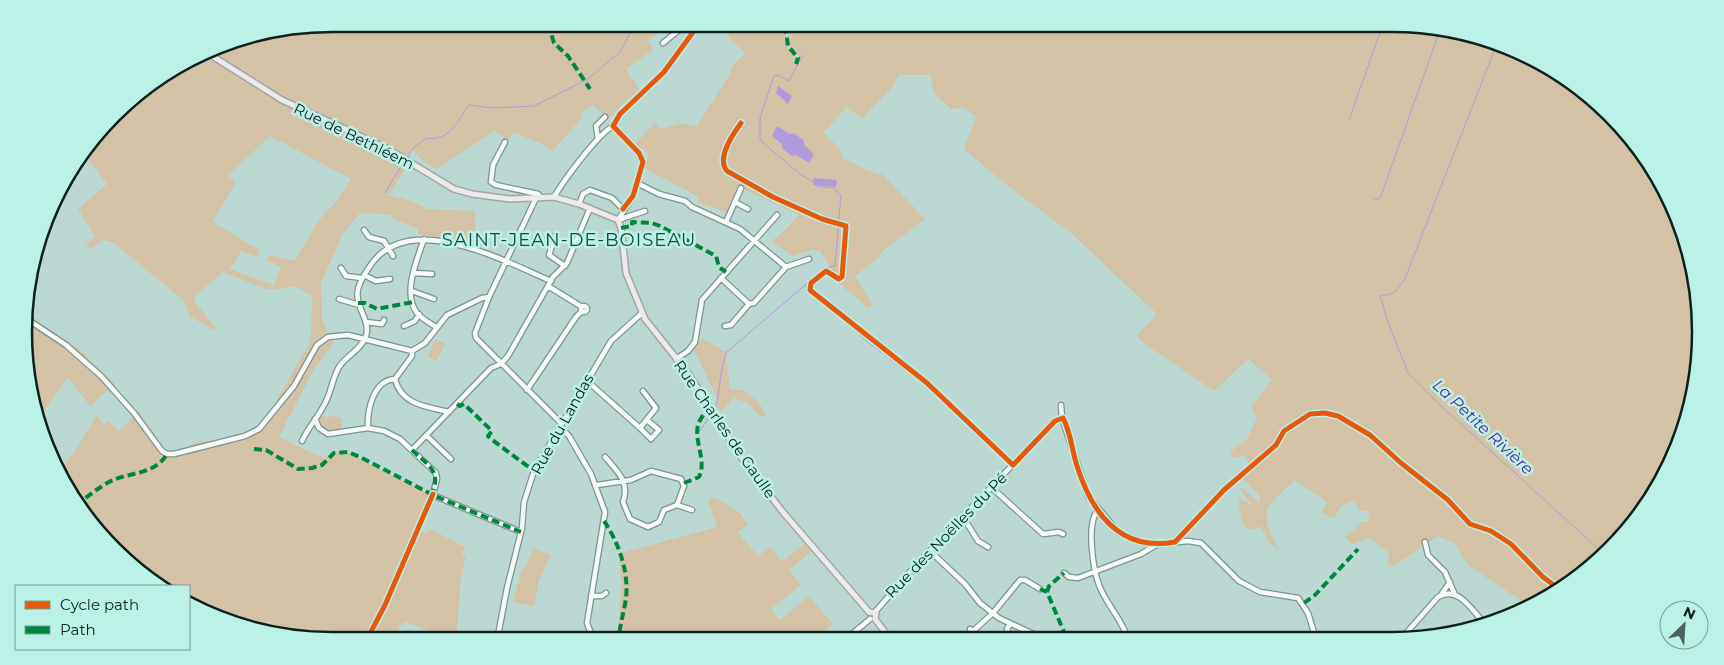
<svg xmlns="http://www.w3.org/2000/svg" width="1724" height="665" viewBox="0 0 1724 665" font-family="Montserrat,sans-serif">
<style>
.green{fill:#d3c2a6;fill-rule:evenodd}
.water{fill:#af9ade}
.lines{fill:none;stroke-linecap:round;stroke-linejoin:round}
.stream{stroke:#af9ade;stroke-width:1}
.minor-casing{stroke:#7d938f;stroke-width:7}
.major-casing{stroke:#a2a6a6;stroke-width:8}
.minor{stroke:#f5f9f8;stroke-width:4.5}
.major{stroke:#eceaeb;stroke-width:5}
.quiet{stroke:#00873e;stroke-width:4;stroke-dasharray:8 4;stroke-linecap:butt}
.cycleway-casing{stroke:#bcf1e7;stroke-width:8}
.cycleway{stroke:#e8590c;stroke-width:5}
.labels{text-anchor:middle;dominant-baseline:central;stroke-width:5;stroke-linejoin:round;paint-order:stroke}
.street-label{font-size:15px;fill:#0c211e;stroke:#bcf1e7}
.water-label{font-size:16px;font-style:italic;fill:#5c2194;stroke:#bcf1e7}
.quarter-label{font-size:18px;letter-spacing:1px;fill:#154942;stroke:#bcf1e7}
.rim{fill:none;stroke:#0c211e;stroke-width:2.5}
</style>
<rect width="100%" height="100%" fill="#bcd8d3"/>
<path class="green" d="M332 24H609L617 33 629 24H671L648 41 653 50 626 69 640 91 629 101 627 99 610 117 604 116 593 104 580 113 583 117 552 151C540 142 527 137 513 133L508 140 494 131 437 169 423 161 412 149 407 155 408 164 389 195 414 202 427 209 475 211V246L450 239 418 234V228L393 219V215L360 213 343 233 321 283 322 321 334 343 314 369 279 437 325 459 334 452 344 451 430 494 415 527 426 533 430 529 465 547 462 554 466 556 461 577 456 641 406 622 399 627 392 641H332L252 631 189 599V586H162L145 578 76 504 61 468 76 449 97 416 104 425 109 421 118 431 139 412 164 448 168 451H176L197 442 223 440 250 430 268 416 311 340 312 296 295 286 269 290 223 272 196 295 194 301 216 328 213 330 190 316 184 301 114 243 103 240 91 249 86 245 95 236 78 209 107 184 85 154 129 100 233 40ZM270 136 351 179 337 201 318 221 295 261 269 255 267 260 281 267 274 285 230 269 241 251 257 257 259 250 213 222 236 182 228 176Z
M737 24H768L785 31 788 49 800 63V57L790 46 787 29 776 24H1391L1472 34 1580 88 1659 178 1698 292 1690 413 1659 487 1595 564 1531 607 1468 565 1455 544 1438 536 1392 567 1387 562 1390 554 1370 538 1353 544 1345 538 1362 521 1368 522 1369 511 1360 510 1353 501 1342 506 1334 518 1322 513 1327 502 1295 480C1263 509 1258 509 1279 551L1268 540 1260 526 1252 530C1238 525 1240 512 1239 498L1253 506 1240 489 1241 487 1260 503V496L1243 479 1250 467 1245 455 1232 458 1230 452 1247 439 1257 418 1251 407 1272 379 1248 359 1214 391 1145 344 1137 336 1157 314 1071 233 1008 186 964 149 976 117 964 108 951 109 935 94 930 75H899L894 85 862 119 847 107 823 133 839 148 843 158 866 170 883 175 925 219 881 252 880 256 855 276 873 305 868 308 839 283 844 275H835L820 251 812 250 792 256 772 241 785 230 799 215 739 187 728 212 697 203 699 197 644 168 649 154 635 144 655 123 661 129 679 124 697 126 730 74 732 66 746 53 727 36Z
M27 314 80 350 115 384 90 406 68 377 40 417 30 393Z
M701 338 726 352 730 390H744L759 403 767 416H760L747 403 734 398 721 412 716 406 718 400 694 349Z
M436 339 445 344 436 361 428 356Z
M320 416 342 417 341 430 335 432 326 431 320 423Z
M715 497 741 514 748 525 737 532 758 556 770 547 782 562 807 542 813 550 789 570 801 585 771 609 780 620 809 596 833 624 815 640 617 641 622 583 618 554 717 527 708 500Z
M533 548 551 555 539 580 534 606 513 602 522 568 525 569Z
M1011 628 1031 634 1032 636 1026 638 1025 635 1019 637V640H1013L1012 630 1009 631Z"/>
<path class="water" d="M778 86 792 96 788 104 776 93Z
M777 126 790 134 794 133 804 141V145L814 154 809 163 796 155 792 156 782 148V144L772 136Z
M814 178 837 180 836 187 813 185Z"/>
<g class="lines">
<path class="stream" d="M1496 46 1406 276C1401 287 1393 297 1380 295L1388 322 1408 373 1438 403 1604 554
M803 55 789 81 778 75 774 76 760 118V140L801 175 814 182
M1349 120 1383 24
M408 156 413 148 427 138C449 142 458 121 469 105L494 108 534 106 588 79 620 52 635 24
M385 193 404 162
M1374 199H1379L1381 196 1440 30
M805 286 839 314 864 339 933 392 1003 459
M715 409C721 391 719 369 727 352L825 268 835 266 841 195 833 188 816 186
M699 432 710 416"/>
<defs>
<path id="minor" d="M663 43 679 30 681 24
M613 126 620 114 664 72 699 24
M613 126 639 153 643 162 633 196 618 220
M598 139 596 126 605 117
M505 142 493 165 491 182 496 185 538 194 541 198
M637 183 659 194 685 201 692 207 740 229 786 267
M554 197C564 180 597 135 613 126
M536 198 489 297 475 333 476 338 561 423
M735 202 748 209
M579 204 583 194 590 190 612 198 623 209
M618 220 645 211
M726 222 741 188
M364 230 369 237 384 241 393 256
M555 236 549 255 565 266
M424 239C417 260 402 293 417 313 422 319 430 323 436 327
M341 268 346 276 362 278
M414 273 432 274
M364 275 376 281 390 279
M721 278 749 304 754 303 786 267 809 259
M548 286 582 307
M412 291 434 299
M339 299 359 305
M581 309a3 3 0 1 1 6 0a3 3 0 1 1-6 0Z
M27 319 66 345 101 376 134 413 162 451 167 454H174L245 436 259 429 294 386 317 345 328 337 348 335 412 351 425 343 447 315 482 298 489 297
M366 322 382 324 384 320
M404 326 415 321 419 314
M725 326 731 325 749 304
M676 359 688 351 695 342 702 300 777 215
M395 379C401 405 428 407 449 412
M586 380 640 428 656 408 643 391
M527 390 576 317 582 311
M1061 405 1062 418
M1062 418 1088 496 1119 533 1150 545 1188 541 1201 543 1239 581 1260 592 1298 598 1308 613 1316 639
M315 419 319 428 328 434 368 428 384 431 400 439 436 473 437 479 433 494 435 496 521 532
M559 426 569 436 591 474 605 512 587 623 594 641
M368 428C367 411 373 380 395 379L412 356V351
M640 428 651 439 659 430 647 420
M427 436 451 459
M302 441C309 426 321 414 327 399 332 388 333 377 339 367 346 356 362 349 366 336 371 320 354 306 358 289 360 281 364 275 368 269 405 207 502 260 551 281
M412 450 491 368 501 364 508 356 553 277 567 263 590 208
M597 485 631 480 651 471 681 479 684 486 677 505 664 510 659 522 648 527 630 519 623 502C630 482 618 472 605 457
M991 487 1043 534 1059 532 1063 534
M677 505 692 510
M1098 510C1086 523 1093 569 1099 585 1106 604 1122 619 1128 639
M963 517 978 541 988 547
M1175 542 1206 509
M1425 542 1428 555 1445 572 1455 595
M930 551 965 584 980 603 999 618 1046 640
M1064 573 1069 577 1078 578 1141 554 1156 545
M1441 595 1450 582
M591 596H602L606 593
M875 612 915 566 1055 421 1062 418
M1010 624 1007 629 1011 640
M970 629 972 632 993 613 1020 580H1025L1040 589
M1401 639 1438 597C1458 585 1472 610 1484 623
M845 640 870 619
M1029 640 1037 635
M497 641 507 588 522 528 524 502 534 471 611 341 642 313"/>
<path id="major" d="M209 54 282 100 388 149 454 189 472 194 510 199 554 197 579 204 618 220 621 228 626 273 645 319 688 373 743 460 782 511 869 612
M869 612 876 613 875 619
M875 619 891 640"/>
</defs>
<use href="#minor" class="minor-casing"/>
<use href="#major" class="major-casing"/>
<use href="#minor" class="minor"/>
<use href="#major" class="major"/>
<path class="quiet" d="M548 24 554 43 568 56 590 89
M770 24 786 31 788 46 798 58 796 64
M213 57 218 49
M621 228 632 226V222L652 223 660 226 716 256 719 267 726 272
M358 303H365L377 309 413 302
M457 404 460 406 464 404 492 431 488 436 491 439 534 471
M254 449 266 450 298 469 312 468 322 465 334 453 348 452 362 458 435 496 521 532
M412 450C430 467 442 471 431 497
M684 483 699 477C707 460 694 443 698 425 700 419 705 412 709 407
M76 505C87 497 98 488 109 482 130 471 154 476 167 454
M604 521C619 543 629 572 626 598 624 613 619 626 619 641
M1040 589 1047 592 1067 639
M1047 592 1049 586 1064 573
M1304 603 1315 595 1358 549"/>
<defs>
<path id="cycleway" d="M741 123C733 134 716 158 727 171L773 197 822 219 846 226 842 277 839 279 826 271 811 283 810 290 927 383 1013 465 1055 421 1063 418C1071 433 1072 451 1077 466 1092 513 1120 552 1175 542L1224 490 1276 445 1284 431 1310 414 1325 413 1338 416 1370 435 1401 463 1448 500 1470 524 1491 531 1511 544 1543 577 1559 589
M623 209 633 196 643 162 639 153 613 126 620 114 664 72 699 24
M366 641 385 605 433 494"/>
</defs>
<use href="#cycleway" class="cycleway-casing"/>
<use href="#cycleway" class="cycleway"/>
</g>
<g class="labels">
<g class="street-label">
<text transform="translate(354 136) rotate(26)">Rue de Bethléem</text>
<text transform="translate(562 424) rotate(-61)">Rue du Landas</text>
<text transform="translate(725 429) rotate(55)">Rue Charles de Gaulle</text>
<text transform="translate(946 535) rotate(-46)">Rue des Noëlles du Pé</text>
</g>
<g class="water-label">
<text transform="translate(1483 427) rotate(43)">La Petite Rivière</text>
</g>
<g class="quarter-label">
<text x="569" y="240">SAINT-JEAN-DE-BOISEAU</text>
</g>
</g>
<path d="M0 0H1724V665H0ZM332 32H1392A300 300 0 0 1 1692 332V332A300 300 0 0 1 1392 632H332A300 300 0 0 1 32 332V332A300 300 0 0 1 332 32Z" fill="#bcf1e7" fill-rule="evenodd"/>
<path class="rim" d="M332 32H1392A300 300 0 0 1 1692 332V332A300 300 0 0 1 1392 632H332A300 300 0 0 1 32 332V332A300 300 0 0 1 332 32Z"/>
<rect x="15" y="585" width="175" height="65" fill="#bcf1e7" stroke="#769e97"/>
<rect x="25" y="601" width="25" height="8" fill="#e8590c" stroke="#769e97"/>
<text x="60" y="610" font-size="15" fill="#0c211e">Cycle path</text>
<rect x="25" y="626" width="25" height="8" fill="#00873e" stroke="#769e97"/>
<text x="60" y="635" font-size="15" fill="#0c211e">Path</text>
<g transform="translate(1684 625) rotate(25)"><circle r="24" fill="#bcf1e7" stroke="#769e97"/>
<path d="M0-4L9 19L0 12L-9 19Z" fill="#4a615d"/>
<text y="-8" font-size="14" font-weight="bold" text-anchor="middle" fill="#0c211e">N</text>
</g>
</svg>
